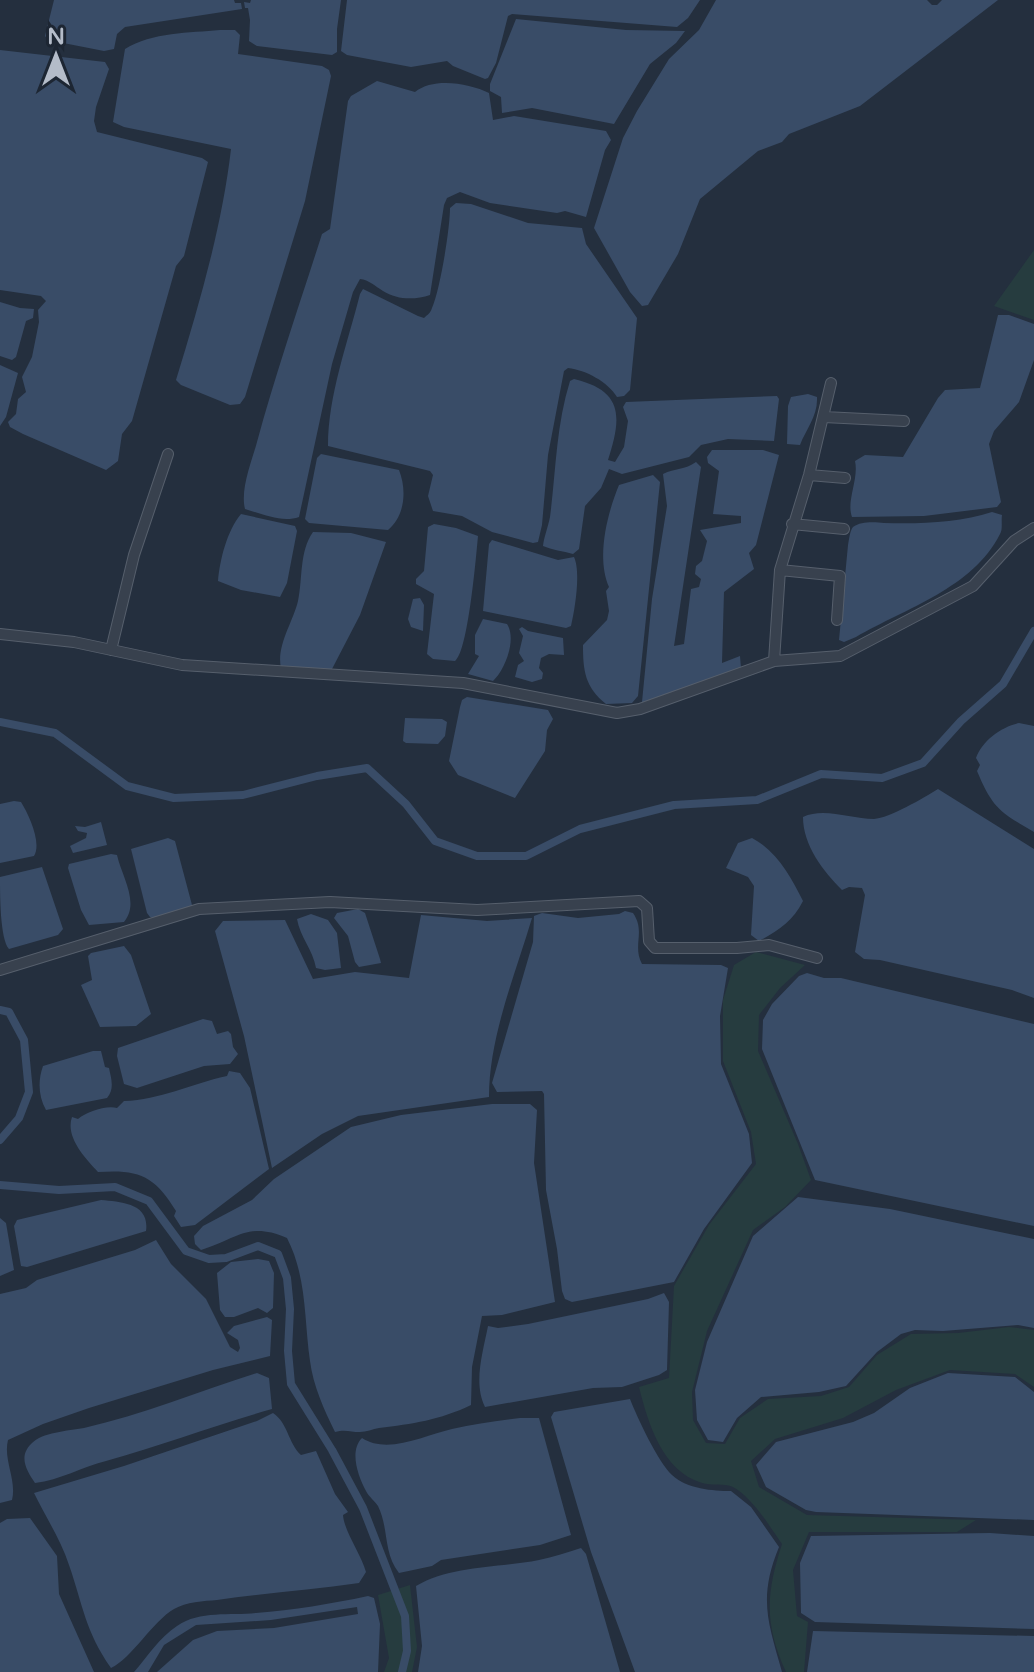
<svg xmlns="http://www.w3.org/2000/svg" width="1034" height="1672" viewBox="0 0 1034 1672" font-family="'Varela Round',sans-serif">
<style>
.green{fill:#263c3f}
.water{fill:#394c67}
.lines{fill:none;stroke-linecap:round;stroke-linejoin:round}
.canal{stroke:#394c67;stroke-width:8}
.minor-casing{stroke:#565f6c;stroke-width:12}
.minor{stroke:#38414e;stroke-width:10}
</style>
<rect width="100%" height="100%" fill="#242f3e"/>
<path class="green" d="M1034 250V320L994 306Z
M756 952 805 965 780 988 759 1015 758 1051 798 1144 811 1180 785 1207 753 1230 707 1331 692 1392 693 1420 706 1443 725 1444 740 1418 768 1399 821 1396 849 1387 877 1355 911 1334 958 1333 1009 1327 1034 1330V1387L1015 1374 950 1370 896 1390 843 1418 775 1439 751 1461 759 1487 807 1515 976 1520 957 1532H809L793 1570 797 1616 808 1622 804 1672H786C764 1624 766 1593 782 1544 770 1527 752 1497 733 1487 724 1483 711 1486 702 1483 662 1471 648 1423 639 1387L669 1378 674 1286 709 1225 756 1164 751 1132 723 1061V1000L734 965Z
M410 1585 417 1647 412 1672H384L389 1658 378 1595Z"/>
<path class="water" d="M54 0H234L235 3H241L242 9 125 27 117 34 114 49 104 51 48 40 45 36Z
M251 0H341L337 29V52L332 55 257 46 249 41 250 20 248 8H245L244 2 250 3Z
M347 0H700L688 18 677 27 512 14 508 16 496 63 488 78 485 79 453 66 447 61 411 67 347 55 341 51Z
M716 0H927L932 5H937L942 0H998L860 106 789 134 782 142 758 151 700 199 678 254 648 305 642 306 630 292 594 228 623 138 637 111 669 59 699 30Z
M516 19 626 30 685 31 676 43 650 64 614 124 532 108 502 113 501 97 490 91V84Z
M220 30H235L240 35 238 54 322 66 329 70 331 76 305 201 245 397 240 404 230 405 181 385 176 380C199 305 222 227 231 149L124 127 113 122 125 49C152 32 190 33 220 30Z
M0 50 105 62 109 69 96 107 94 121 97 132 202 158 208 162 184 256 176 266 132 421 122 434 118 461 106 470 23 434 10 427 8 422 16 414 18 399 26 392 22 377 32 357 39 322 38 310 46 301 41 296 0 290Z
M377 81 415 92C433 77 469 83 489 93L493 120 514 116 606 131 611 140 605 150 586 217 565 211 557 213 490 203 460 192 447 198 444 205 430 295C415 300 397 300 383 291 375 286 369 280 360 279L353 292 332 364 299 517C282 523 262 514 245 509 240 489 252 461 257 442 276 372 300 303 322 234L330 229 348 101 351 96Z
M456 203 471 204 528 223 582 228 586 244 637 318 630 390 624 396 617 397C608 382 586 370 568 368L564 371 548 455 542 525 538 542 533 543 492 532 462 516 433 511 428 496 433 475 430 471 328 446C328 395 348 342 360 294L363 289 418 316 424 318C428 314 430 314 432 308 440 290 450 229 450 208Z
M0 302 20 308 34 309 33 318 26 321 16 357 12 360 0 356Z
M998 315H1009L1034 324V360L1019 402 994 431 989 444 1001 502 997 507 924 516 852 517C846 501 859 479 855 461L865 455 903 457 938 398 945 390 980 388Z
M0 365 18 373 6 417 0 426Z
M574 379C625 391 621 419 608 460L615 462 624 447 628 421 623 407 626 402 777 396 779 399 774 441 728 439 701 445 689 457 622 474 609 469 601 488 585 506 579 549 573 554C563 551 552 550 543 546 544 537 548 527 550 517 556 471 556 426 570 381Z
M808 394 817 397C818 416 806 429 800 445L787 444 788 406 791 397Z
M712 450H763L779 455 756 545 749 553 754 569 724 592 722 663 740 656 741 668 647 703 642 702 652 599 667 506 663 474C675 468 685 470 696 462L701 467 674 646 684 644 691 589 699 587 701 579 695 574 696 566 702 561 707 541 700 530 741 523V516L713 514 719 471 708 463 707 457Z
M321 454 399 470C407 490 405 516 388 530L309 523 305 519 317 458Z
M653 475 660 482 638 696 632 703 606 704C585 687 583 671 583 645L607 620 609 611 606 591 609 587C596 558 607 514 619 485Z
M992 512 1002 515C1001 521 1003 529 1000 534 973 588 906 608 856 637L844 642 839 640 848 545C849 540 850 530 853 527 861 521 875 522 884 523 919 524 959 523 992 512Z
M241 514 295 526 297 531 287 583 280 597 241 590 218 581C220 559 227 531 241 514Z
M434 524 456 528 478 536C476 558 468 652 455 661L433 659 427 654 434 594 416 584V579L424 571 428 527Z
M313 532 351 533 386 542 360 615 332 669 281 668C276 646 293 622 298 601 303 578 299 552 313 532Z
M492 540 558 560 574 557C581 572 575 609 571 626L566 628 483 611 489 544Z
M420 598 424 605 423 631 411 627 408 619 413 599Z
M483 619 507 624C517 639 505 670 493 681L468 674 479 656 475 654V635Z
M522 627 528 631 563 638 564 655 549 654 541 658 539 668 543 673 542 679 532 682 515 677 518 665 524 661 519 653 523 636 519 629Z
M467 697 548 710 553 719 547 730 545 751 515 798 458 775 449 761 460 707 462 700Z
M405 718 442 719 447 722 445 736 438 744 406 743 403 741Z
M1019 723 1034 726V832C1000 812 993 809 977 771L980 765 976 758C982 741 1001 727 1019 723Z
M938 789 1034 849V998L1012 990 880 960 864 959 855 952 865 895 862 888 849 887 842 890C823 871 803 845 803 817 824 807 851 819 874 819 889 818 924 798 938 789Z
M14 801 21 802C29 815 42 843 34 856L0 863V804Z
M101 822 107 845 73 853 70 846 86 838 87 833 78 831 75 826 85 827Z
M168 838 175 841 192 905 190 910 156 919 150 917 147 913 131 849Z
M752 838C777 851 791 877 803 901 793 921 778 931 759 941L751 935 754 886 748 877 726 868 738 843Z
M111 854 117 855C122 877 140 903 124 922L89 925 81 910 68 868 69 864Z
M42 867 63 929 58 935 9 949C0 939 0 894 0 877Z
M358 909 365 913 380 959 381 963 359 967 355 962 348 936 334 918 337 913Z
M625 911 633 913C646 932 632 945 642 964L721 965 728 968 720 1016 721 1064 749 1134 752 1163 704 1229 674 1282 572 1302 565 1299 562 1291 557 1249 546 1190 544 1094 542 1091 497 1092 492 1083 533 942 534 916 542 913 578 918 619 914Z
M311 914 328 920 337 933 341 968 325 970 316 968C313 950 300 937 297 919Z
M421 915 487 921 532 918C515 975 489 1037 489 1097L358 1116 322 1134 272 1168 244 1036 215 931 223 921 285 920 313 979 355 972 409 978Z
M124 946 131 955 151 1014 136 1026 100 1027 81 985 92 980 88 956 91 953Z
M807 973 824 978H841L1034 1024V1226L815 1180 762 1049 763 1020 772 1004 799 976Z
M203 1019 212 1021 217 1034 228 1031 231 1034 233 1047 238 1054 230 1064 204 1066 137 1088 124 1084 117 1056 118 1048Z
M93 1051H101L105 1067 109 1068C111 1078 115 1089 107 1098L46 1110C38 1096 38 1080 43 1066Z
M229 1071 240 1073 250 1088 269 1169 195 1225 181 1227 174 1216 176 1211C155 1176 139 1169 98 1172 85 1158 65 1137 72 1117L78 1119C86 1112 106 1105 117 1108L124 1101C160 1100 190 1084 227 1076Z
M492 1104H530L537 1110 534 1163 555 1302 502 1315 482 1316 472 1367 471 1405C440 1420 412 1424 379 1428 373 1429 366 1432 360 1432 351 1432 345 1429 335 1432 324 1410 313 1385 310 1361 304 1319 307 1277 287 1238 248 1221 237 1239 201 1250L195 1244 194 1236 203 1226 252 1200 274 1179 351 1127 401 1115Z
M798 1197 890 1209 1034 1239V1328L1018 1325 943 1331 915 1330 901 1334 877 1352 846 1386 819 1392 761 1397 737 1418 723 1442 708 1440 697 1420 695 1390 707 1342 753 1236Z
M101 1200C121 1202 150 1203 146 1231L27 1267 21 1266 14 1226 17 1220Z
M0 1218 6 1223 14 1270 0 1276Z
M156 1240 171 1264 206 1299 230 1347 238 1352 240 1348 238 1340 227 1333 234 1326 267 1317 272 1320 270 1356 213 1370 89 1408 43 1424 8 1440C3 1460 17 1480 12 1500L0 1503V1294L26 1288 37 1280 135 1250Z
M258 1259 269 1261 274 1273 273 1308 267 1313 258 1308 234 1317H225L220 1310 217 1273 231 1262Z
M664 1293 669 1302 667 1370 659 1375 622 1387 593 1388 485 1407C473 1383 483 1352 488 1326L498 1328 528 1324 648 1299Z
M257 1373 269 1378 272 1409C216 1425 162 1445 106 1461 82 1467 60 1480 35 1483 27 1471 18 1457 31 1444 42 1432 68 1431 84 1428 142 1415 200 1391 257 1373Z
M948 1373 1015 1377 1034 1392V1520L816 1512 806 1510 766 1487 756 1465 776 1442 853 1422 874 1413 910 1388Z
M630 1399C637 1417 658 1462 672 1475 687 1489 713 1491 731 1491L751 1507 779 1547C758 1598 768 1622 782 1672H635L591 1552 551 1417 554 1412Z
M273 1413C288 1423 288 1443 301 1455L316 1451 335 1494 348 1512 343 1515C344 1531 361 1554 366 1572L359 1583C312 1590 264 1593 217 1600 204 1601 186 1602 174 1609 153 1621 131 1659 111 1668 85 1631 83 1605 69 1565 61 1540 45 1516 34 1493L124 1466 257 1421Z
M520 1418H539L571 1535 540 1545 441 1560 432 1566 399 1573C383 1553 389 1528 378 1506 375 1501 369 1497 366 1491 358 1476 349 1451 362 1438 388 1455 425 1435 452 1429 474 1424 497 1421 520 1418Z
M30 1518 57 1556 59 1594 94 1672H0V1523L7 1519Z
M990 1533 1034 1536V1629L815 1622 801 1613 800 1563 811 1536Z
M581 1548 586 1554 620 1672H418L422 1646 416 1586C452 1565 499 1568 539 1560 553 1557 568 1552 581 1548Z
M368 1596 374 1598 380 1624 378 1672H157L193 1640 217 1631 274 1628 358 1614 357 1607 271 1620 196 1625 164 1645 148 1672H134C148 1656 159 1638 177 1626 200 1610 230 1616 256 1613 293 1610 331 1604 368 1596Z
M813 1631 1034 1636V1672H807Z"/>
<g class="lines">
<path class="canal" d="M0 722 55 733 127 786 174 798 243 795 317 776 367 768 406 804 435 841 477 856H526L580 829 674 805 757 800 821 774 882 778 923 763 961 721 1003 684 1034 631
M0 1010 9 1012 24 1040 29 1092 19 1118 0 1140
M0 1185 59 1190 115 1187 149 1201 186 1251 209 1259 226 1258 258 1246 278 1254 287 1278 290 1309 288 1351 291 1384 332 1450 363 1508 405 1616 407 1651 402 1672"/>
<defs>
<path id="minor" d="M824 417 904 421
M809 475 845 478
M792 524 844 529
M780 570 840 576 837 620
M0 634 74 642 182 665 463 683 617 713 640 709 774 661 840 656 973 586 1014 541 1034 528
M111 650 134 555 168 454
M774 661 780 570 809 475 831 383
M0 970 199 909 330 902 477 910 639 901 647 908 649 941 655 948H737L769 945 817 958"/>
</defs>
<use href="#minor" class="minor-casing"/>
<use href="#minor" class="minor"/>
</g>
<g transform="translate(56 56)" stroke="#1d2633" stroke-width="6" paint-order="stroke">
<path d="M0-6L14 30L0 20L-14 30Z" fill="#b4bcc9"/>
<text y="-12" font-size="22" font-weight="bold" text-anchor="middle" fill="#b4bcc9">N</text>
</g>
</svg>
